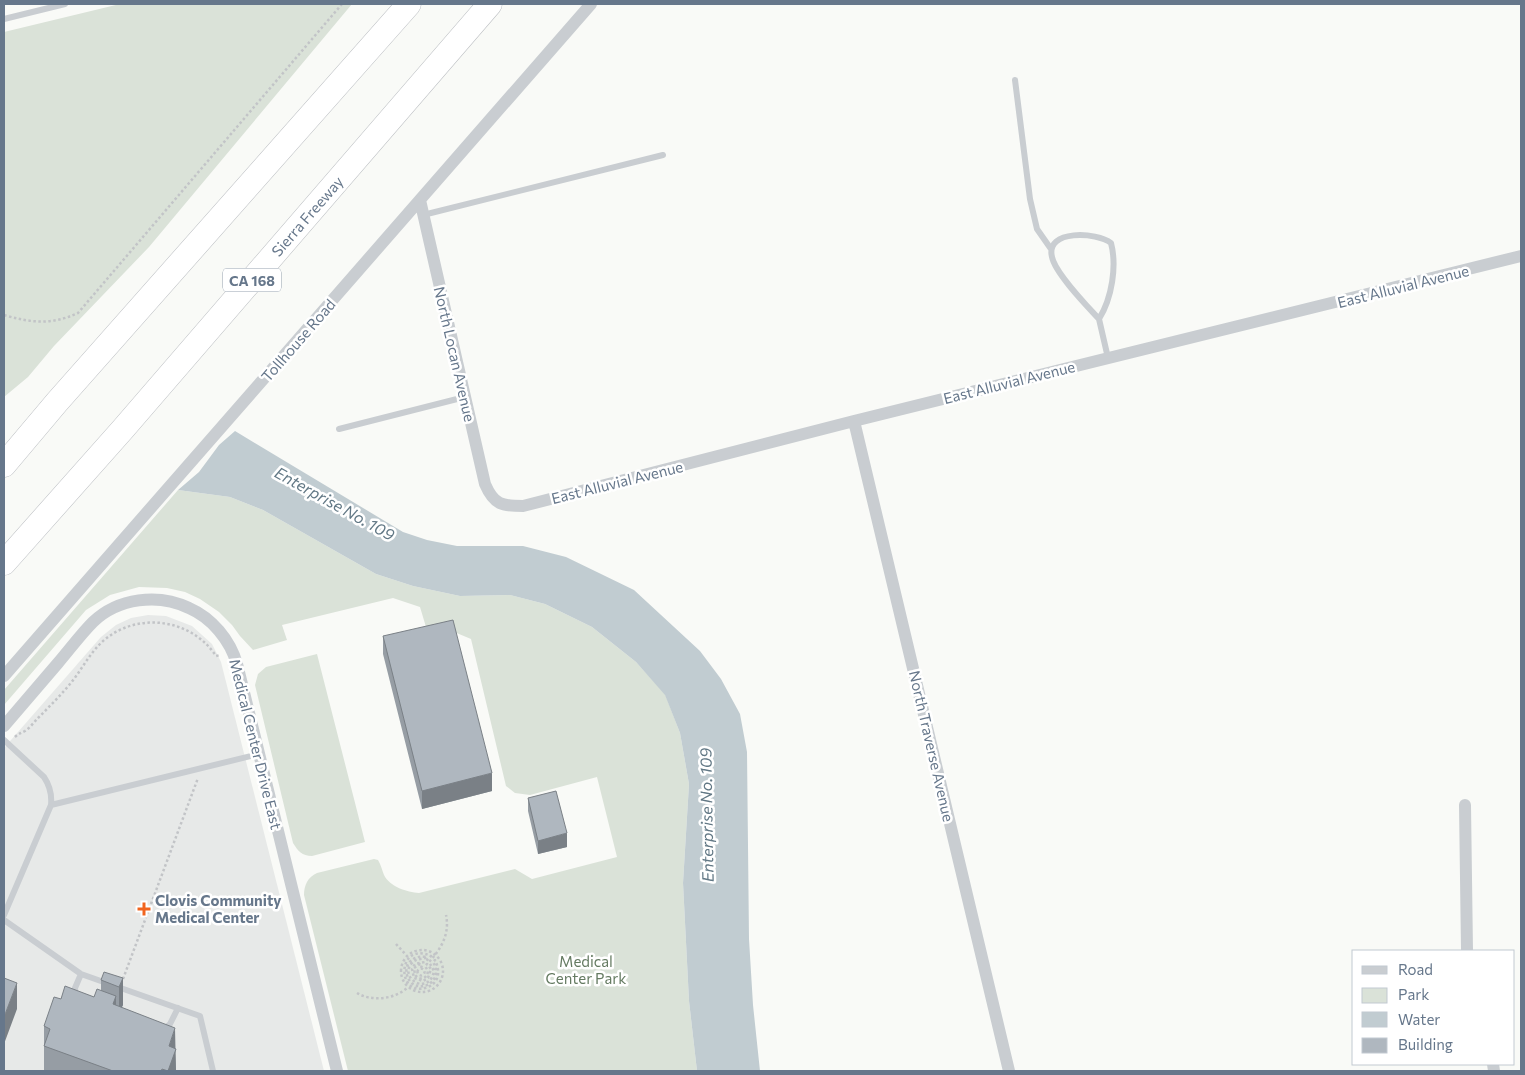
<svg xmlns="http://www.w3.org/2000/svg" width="1525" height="1075" viewBox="0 0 1525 1075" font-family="Commissioner,sans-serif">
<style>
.built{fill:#e7e9e8}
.green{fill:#dae2d8}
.water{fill:#c1ccd1}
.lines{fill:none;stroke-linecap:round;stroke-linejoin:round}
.motorway-casing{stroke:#bbbec2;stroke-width:25}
.path{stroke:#c2c4c7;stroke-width:2.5;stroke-dasharray:2.5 2.5;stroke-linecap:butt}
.service{stroke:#c9cdd1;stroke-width:6}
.minor{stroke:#c9cdd1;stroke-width:12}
.motorway{stroke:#fff;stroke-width:24}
.wall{fill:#969da4}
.shaded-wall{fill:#7a8086}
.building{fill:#afb7bf;stroke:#7a8086}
.poi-dot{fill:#f1641f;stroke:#fff;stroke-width:2}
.labels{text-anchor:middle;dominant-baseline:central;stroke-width:5;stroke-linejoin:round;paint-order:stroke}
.shield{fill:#fff;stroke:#94a0ae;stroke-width:1}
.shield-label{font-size:14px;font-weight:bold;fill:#66778b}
.street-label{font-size:15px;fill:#66778b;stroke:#fff}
.poi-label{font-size:15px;font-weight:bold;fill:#66778b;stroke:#fff;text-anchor:start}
.park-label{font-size:15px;fill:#657b62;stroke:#fff}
.water-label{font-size:16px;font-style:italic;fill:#627885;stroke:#fff}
</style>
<rect width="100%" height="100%" fill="#f9faf7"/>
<path class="built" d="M148 615 166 616 192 626 212 644 221 662 324 1071H4V748L101 637 116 625 131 618Z"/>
<path class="green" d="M120 4H352L149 247 54 346 28 377 4 397V32Z
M178 490 230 497 263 510 376 574 413 586 460 596 510 595 545 604 592 627 636 662 665 694 680 733 689 784 683 883 689 1001 697 1071H348L304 895C304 885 308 877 317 873L374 859 378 860C381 865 382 870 384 875 390 887 407 892 419 893L515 869 532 879 617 857 597 777 530 795 515 793 506 786 471 639 435 624 426 627 420 607 393 598 282 625 287 640 253 650 240 636 232 625 219 612 200 599 185 592 167 588 139 587 110 595 86 610 4 705V690Z
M317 654 365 842 312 856C302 856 298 851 293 843L255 685 258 674 266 667Z"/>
<path class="water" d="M235 431 403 532 427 540 457 546H523L566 557 634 590 700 651 721 679 740 714 747 752 749 939 753 1005 760 1071H697L689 1001 683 883 689 784 680 733 665 695 636 662 592 627 545 604 510 595 460 596 413 586 376 574 263 510 230 497 178 490 199 472 219 445Z"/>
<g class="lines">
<defs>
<path id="motorway" d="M4 465 57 402 409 4
M4 563 123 429 490 4"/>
</defs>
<use href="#motorway" class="motorway-casing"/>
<path class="path" d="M4 315C31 323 52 325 78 313L342 4
M15 737C18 734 21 733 25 731 30 728 34 722 38 718 49 707 60 696 70 684 81 671 89 654 102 642 136 611 191 618 216 656L220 655
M396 944 407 956
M401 971a21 21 0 1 1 42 0a21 21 0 1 1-42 0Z
M421 968 422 965 420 964 414 968 415 975C420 981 427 979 428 971L425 966 427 964 431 969 428 978 423 981 414 978 412 969 415 964 425 962 431 956C396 940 396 1000 428 987 440 982 440 970 435 960L433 962C446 984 413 997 407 975 406 971 406 967 409 963 413 957 420 956 427 957 422 960 416 958 412 963 398 978 429 997 434 971L429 962C441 949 450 934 446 915
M417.5 972a3.5 3.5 0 1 1 7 0a3.5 3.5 0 1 1-7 0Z
M123 979 198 778
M357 993C372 1002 395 999 407 988"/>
<path class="service" d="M4 19 65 4
M1015 80 1030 199 1037 229 1051 249
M423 215 663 155
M1099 319C1087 306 1055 273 1052 257 1045 229 1097 232 1111 243 1117 266 1112 298 1099 319L1108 358
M339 429 465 397
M4 740 44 777C50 786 52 795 51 805L4 915
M51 805 259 754
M4 920 81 974 200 1016 213 1071
M76 999 75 988 81 974
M163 1030 170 1024 178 1008"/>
<path class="minor" d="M420 200 485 484C494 505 502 506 523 506L854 421 1521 256
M854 421 1009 1071
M4 676 591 4
M4 726C22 705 40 684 58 663 70 649 81 634 93 622 118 598 158 593 189 608 212 618 230 640 237 664L337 1071
M1465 805 1467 951
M1493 1064 1494 1071"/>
<use href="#motorway" class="motorway"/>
</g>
<path class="wall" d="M383 636 492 791 422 809 383 654Z
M528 798 567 847 538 854 528 811Z
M123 978V1005L121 1008 175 1048 176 1071H44V1026L61 999 94 997 101 991V980Z"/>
<path class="shaded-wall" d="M492 773V791L422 809V791Z
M567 833V847L538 854V841Z
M123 978V1005L119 1013V987Z
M17 983V1009L4 1044V1017Z
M116 996V1022L113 1004Z
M175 1028 176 1071H168L169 1046Z"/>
<path class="building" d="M453 620 492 773 422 791 383 636Z
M556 791 567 833 538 841 528 798Z
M104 972 123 978 119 987 101 980Z
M4 978 17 983 4 1017Z
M65 986 94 997 97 989 116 996 113 1004 175 1028 169 1046 176 1049 168 1071 162 1069 161 1071H113L44 1046 50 1029 44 1026 54 997 61 999Z"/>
<path class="poi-dot" d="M141.5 901.5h5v5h5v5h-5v5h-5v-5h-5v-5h5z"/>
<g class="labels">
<rect class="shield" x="223" y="268.5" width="58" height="23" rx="4"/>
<g class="shield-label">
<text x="252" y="280">CA 168</text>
</g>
<g class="street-label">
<text transform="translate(307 216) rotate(-49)">Sierra Freeway</text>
<text transform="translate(1403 286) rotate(-14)">East Alluvial Avenue</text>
<text transform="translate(298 340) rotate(-49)">Tollhouse Road</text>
<text transform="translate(455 354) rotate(77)">North Locan Avenue</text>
<text transform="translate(1009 382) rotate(-14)">East Alluvial Avenue</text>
<text transform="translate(617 482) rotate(-14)">East Alluvial Avenue</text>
<text transform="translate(256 744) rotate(76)">Medical Center Drive East</text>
<text transform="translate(932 746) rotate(77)">North Traverse Avenue</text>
</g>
<g class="poi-label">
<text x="155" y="900">Clovis Community<tspan x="155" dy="17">Medical Center</tspan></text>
</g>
<g class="park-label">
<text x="586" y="961">Medical<tspan x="586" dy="17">Center Park</tspan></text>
</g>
<g class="water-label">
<text transform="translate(335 503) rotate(29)">Enterprise No. 109</text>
<text transform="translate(706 815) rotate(-91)">Enterprise No. 109</text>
</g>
</g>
<rect width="1525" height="1075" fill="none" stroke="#66778b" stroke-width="10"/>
<rect x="1352" y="950" width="162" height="115" fill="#ffffff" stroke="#c2c9d1"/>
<rect x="1362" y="966" width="25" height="8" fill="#c9cdd1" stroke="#c2c9d1"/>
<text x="1398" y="975" font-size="15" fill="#66778b">Road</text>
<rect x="1362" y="988" width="25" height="15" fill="#dae2d8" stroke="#c2c9d1"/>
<text x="1398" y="1000" font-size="15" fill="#66778b">Park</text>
<rect x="1362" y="1012" width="25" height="15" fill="#c1ccd1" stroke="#c2c9d1"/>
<text x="1398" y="1025" font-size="15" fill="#66778b">Water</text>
<rect x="1362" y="1038" width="25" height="15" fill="#afb7bf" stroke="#c2c9d1"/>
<text x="1398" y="1050" font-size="15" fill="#66778b">Building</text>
</svg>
